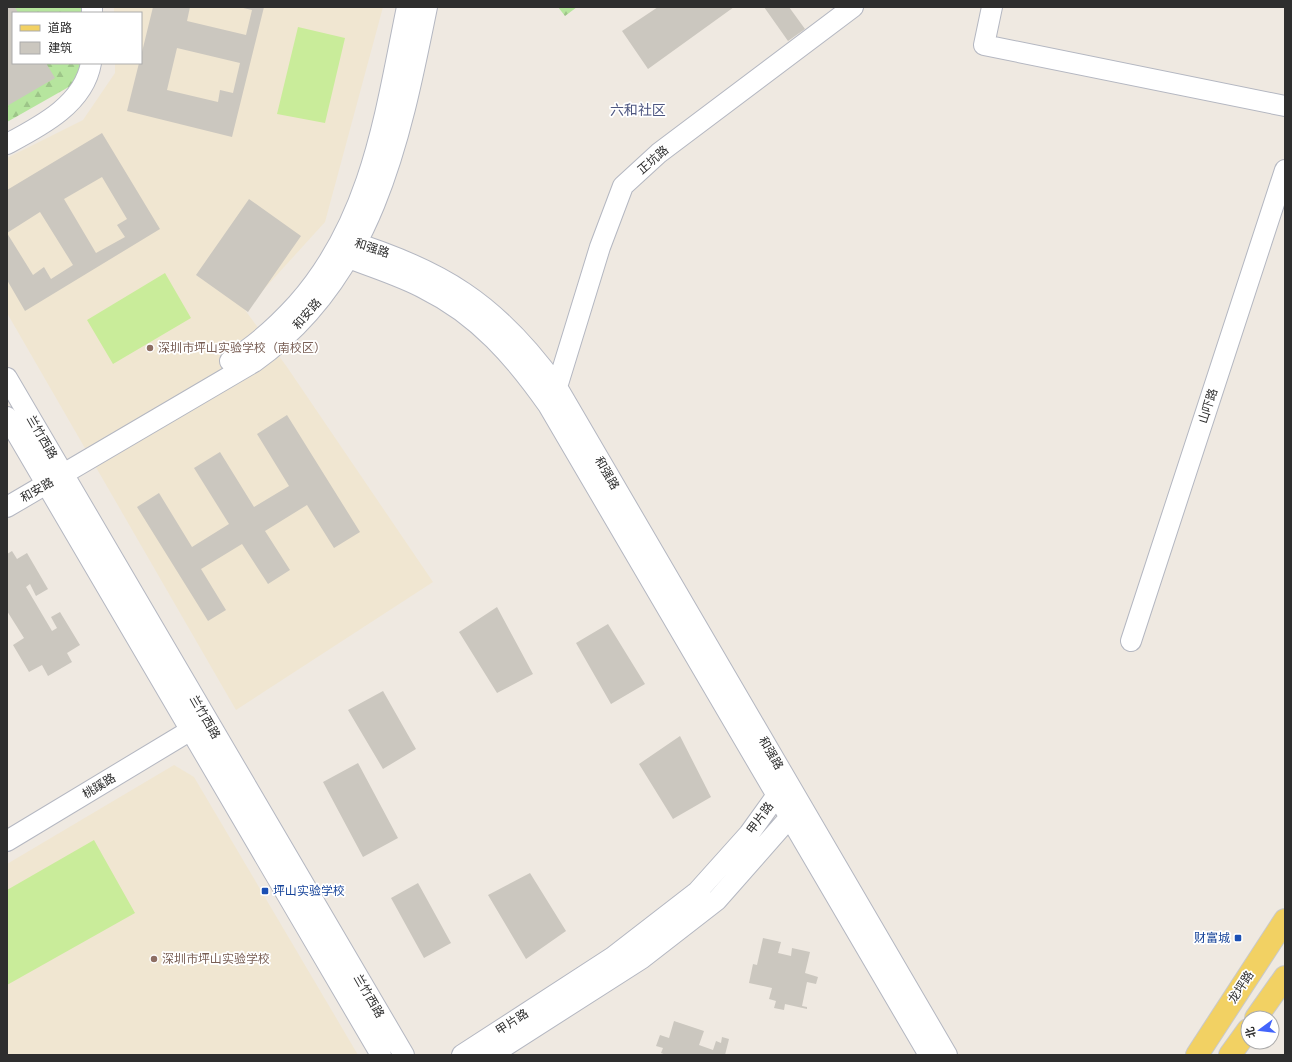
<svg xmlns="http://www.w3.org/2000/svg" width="1292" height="1062" viewBox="0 0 1292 1062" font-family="'Archivo Narrow','Noto Sans SC',sans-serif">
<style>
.education{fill:#f0e6d1}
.forest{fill:url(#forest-firs)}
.pitch{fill:#c9ec9a}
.building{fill:#cbc7bf;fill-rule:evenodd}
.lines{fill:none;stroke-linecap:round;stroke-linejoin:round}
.minor-casing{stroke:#b4b7c1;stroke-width:22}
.major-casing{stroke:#c9c9c9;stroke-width:24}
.minor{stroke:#fff;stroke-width:20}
.major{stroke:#f2d163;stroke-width:22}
.education-dot{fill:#8d6e63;stroke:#fff;stroke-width:1.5}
.transit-dot{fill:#1a4fb4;stroke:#fff;stroke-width:1.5}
.labels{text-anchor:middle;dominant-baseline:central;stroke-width:3.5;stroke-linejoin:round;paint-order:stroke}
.street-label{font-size:12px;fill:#2e2e2e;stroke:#fff}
.education-label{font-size:12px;fill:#785e54;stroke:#fff;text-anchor:start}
.transit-label{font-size:12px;fill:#164399;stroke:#fff;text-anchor:start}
.quarter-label{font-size:14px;fill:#4d5680;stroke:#fff}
</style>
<defs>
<pattern id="forest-firs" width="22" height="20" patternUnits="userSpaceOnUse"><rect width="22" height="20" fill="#b6e59e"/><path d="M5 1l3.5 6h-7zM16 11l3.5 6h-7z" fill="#9dc588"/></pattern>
</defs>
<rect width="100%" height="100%" fill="#efe9e1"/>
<path class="education" d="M114 7H383L325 222 245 310 287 367 433 582 236 710 7 313V158L83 120 115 73V63H141V13H114Z
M174 765 194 777 358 1055H7V864Z"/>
<path class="forest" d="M7 7H85V13H13V63H84L74 84 7 122Z
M558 7H577L565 16Z"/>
<path class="pitch" d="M298 27 345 38 325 123 277 114Z
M165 273 191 318 113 364 87 320Z
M94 840 135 913 7 985V890Z"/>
<path class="building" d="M7 7H15L18 13H13V63H46L55 78 7 106Z
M153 7H190L187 21 246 35 252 10 239 7H264L232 137 127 111 139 63H141V56ZM177 48 240 63 233 93 220 90 218 102 167 90Z
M658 7H734L648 69 622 31Z
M764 7H789L805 29 788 41Z
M102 133 160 229 25 311 7 280V190ZM102 177 127 219 117 225 125 237 96 253 64 199ZM40 212 73 265 51 279 44 267 33 275 7 233Z
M249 199 301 236 248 312 196 275Z
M287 415 360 532 334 548 307 505 265 531 290 570 268 584 242 544 201 569 226 610 208 621 137 507 159 493 192 547 229 524 194 468 220 452 254 507 289 486 257 434Z
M12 551 17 559 27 553 48 589 36 596 30 584 26 587 52 631 57 628 51 617 60 612 80 645 67 653 72 662 48 676 42 665 29 672 13 645 24 638 7 611V554Z
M497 607 533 674 497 693 459 632Z
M608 624 645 684 611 704 576 643Z
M383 691 416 749 383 769 348 710Z
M680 736 711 797 673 819 639 764Z
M358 763 398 838 363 857 323 782Z
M530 873 566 931 526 959 488 895Z
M418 883 451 943 424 958 391 898Z
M763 938 781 942 778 953 791 956 792 948 810 952 805 973 818 977 816 984 807 982 802 1006 807 1007V1009L785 1004 784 1010 774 1008 776 1001 769 999 772 988 749 983 753 964 757 965Z
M674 1021 704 1031 699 1045 713 1050 716 1041 721 1043 722 1037 729 1039 725 1055H666L661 1053 663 1048 656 1046 660 1035 669 1038Z"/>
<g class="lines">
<defs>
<path id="minor" d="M92 7V13
M992 7 984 45 1285 106
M7 144C41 126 84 104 91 63
M343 239C441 269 497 303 557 387L947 1055
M343 239 349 258C374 268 401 276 425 289 478 315 515 358 548 405L929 1055
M230 361C255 346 277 326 297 304 372 219 385 114 407 7
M7 378 404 1055
M557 387 600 247 623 186 659 153 853 7
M7 417 381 1055
M7 507 254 362C373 278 400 141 427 7
M1131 641 1285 170
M7 841 191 730
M462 1055 613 957 697 892 749 834 777 795 792 790 790 817 717 900 641 959 491 1055"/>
<path id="major" d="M1256 1018 1285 977
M1197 1055 1285 920
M1230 1055 1248 1030"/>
</defs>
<use href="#minor" class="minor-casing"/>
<use href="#major" class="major-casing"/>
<use href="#minor" class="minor"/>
<use href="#major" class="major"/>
</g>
<g class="education-dot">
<circle cx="150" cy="348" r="4"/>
<circle cx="154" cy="959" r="4"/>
</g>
<g class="transit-dot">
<rect x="261" y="887" width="8" height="8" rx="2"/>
<rect x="1234" y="934" width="8" height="8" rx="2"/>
</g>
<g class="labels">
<g class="street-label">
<text transform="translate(653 160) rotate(-41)">正坑路</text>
<text transform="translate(372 248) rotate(18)">和强路</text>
<text transform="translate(307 314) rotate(-49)">和安路</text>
<text transform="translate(1208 406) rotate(-72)">山吓路</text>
<text transform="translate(42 437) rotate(60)">兰竹西路</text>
<text transform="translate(607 473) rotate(60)">和强路</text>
<text transform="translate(37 490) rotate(-30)">和安路</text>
<text transform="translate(205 717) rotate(60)">兰竹西路</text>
<text transform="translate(771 753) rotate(60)">和强路</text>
<text transform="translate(99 786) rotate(-31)">桃蹊路</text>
<text transform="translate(760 818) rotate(-54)">甲片路</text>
<text transform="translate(1241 987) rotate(-57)">龙坪路</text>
<text transform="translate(369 996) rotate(60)">兰竹西路</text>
<text transform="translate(512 1022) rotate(-33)">甲片路</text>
</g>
<g class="education-label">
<text x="158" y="348">深圳市坪山实验学校（南校区）</text>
<text x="162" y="959">深圳市坪山实验学校</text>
</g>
<g class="transit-label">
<text x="273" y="891">坪山实验学校</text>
<text x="1230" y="938" text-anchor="end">财富城</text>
</g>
<g class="quarter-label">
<text x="638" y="110">六和社区</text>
</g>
</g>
<rect width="1292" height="1062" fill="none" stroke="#2e2e2e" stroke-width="16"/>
<rect x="12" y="12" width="130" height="52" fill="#ffffff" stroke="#ababab"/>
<rect x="20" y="25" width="20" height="6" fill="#f2d163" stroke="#ababab"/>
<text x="48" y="32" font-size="12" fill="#2e2e2e">道路</text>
<rect x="20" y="42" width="20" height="12" fill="#cbc7bf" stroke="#ababab"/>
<text x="48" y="52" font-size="12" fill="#2e2e2e">建筑</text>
<g transform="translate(1260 1030) rotate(255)"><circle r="19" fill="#ffffff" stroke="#ababab"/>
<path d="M0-3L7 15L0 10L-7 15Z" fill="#4264fb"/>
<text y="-6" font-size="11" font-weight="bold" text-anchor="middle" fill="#2e2e2e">北</text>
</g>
</svg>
